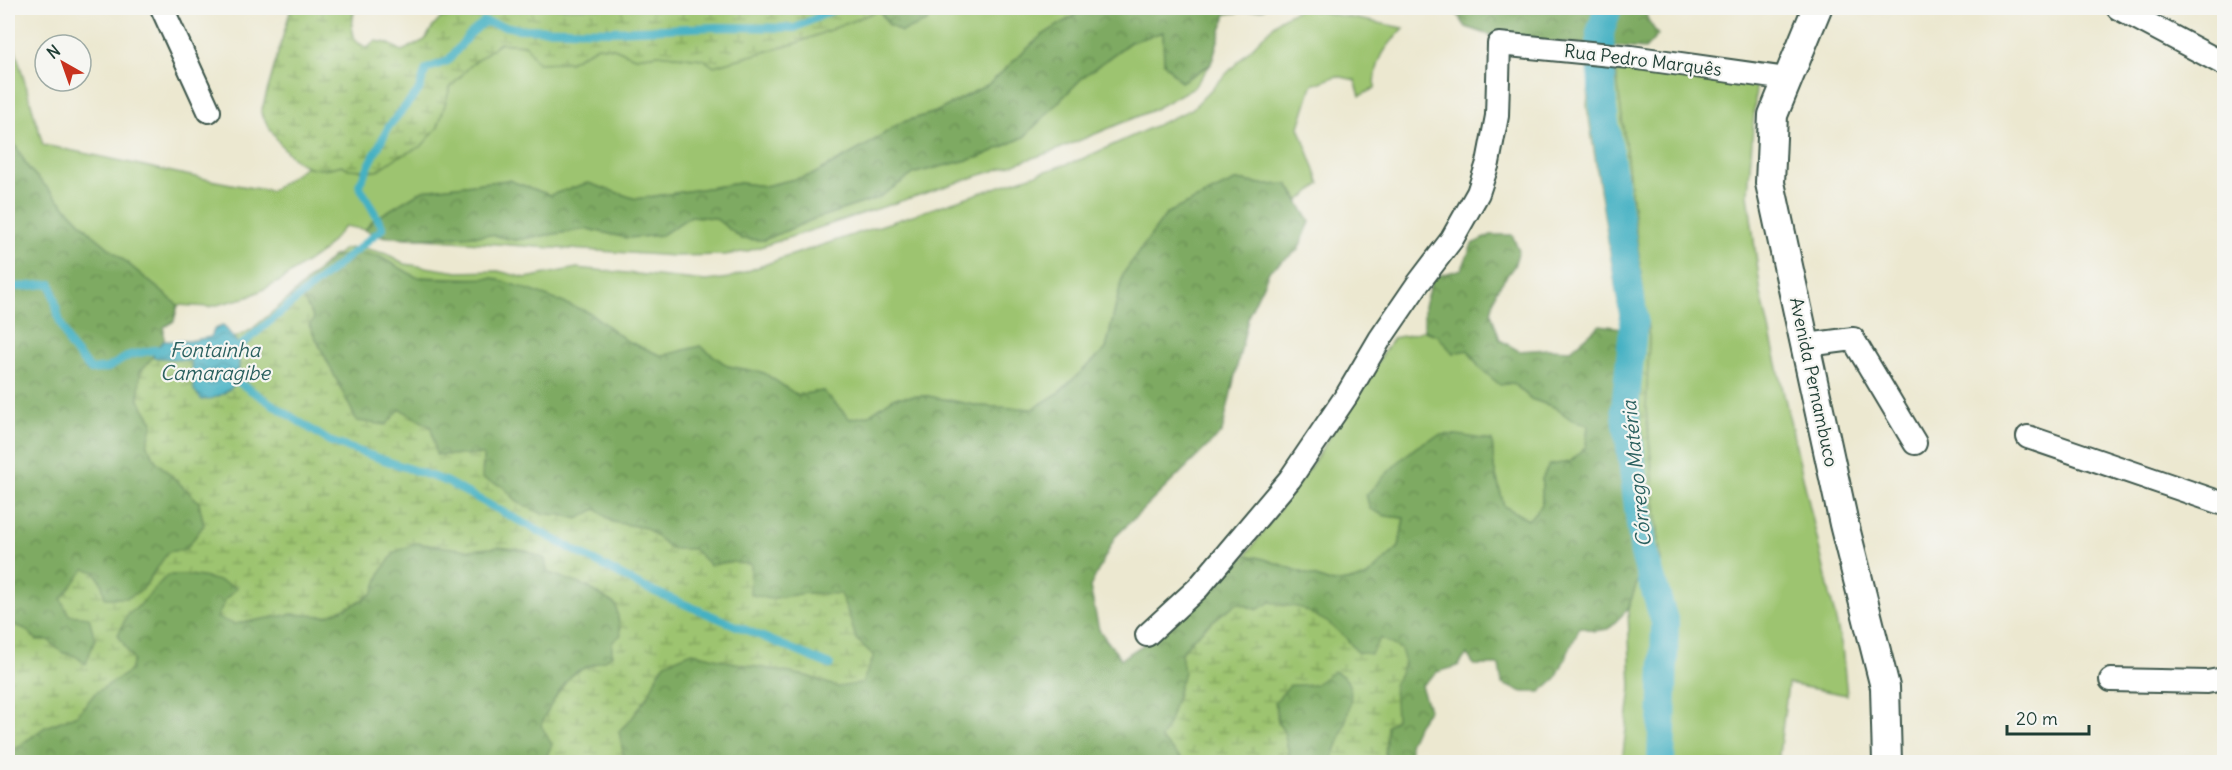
<svg xmlns="http://www.w3.org/2000/svg" width="2232" height="770" viewBox="0 0 2232 770" font-family="Delius,sans-serif">
<style>
.grass{fill:#9dc470;stroke:#5e8052;stroke-width:1.5}
.forest{fill:url(#forest-crowns);stroke:#4e744b;stroke-width:1.5}
.wetland{fill:url(#wetland-marsh);stroke:#5e8052;stroke-width:1.5}
.water{fill:url(#water-waves);stroke:#32777c;stroke-width:1.5}
.lines{fill:none;stroke-linecap:round;stroke-linejoin:round}
.stream{stroke:#45b1c3;stroke-width:8}
.canal{stroke:#45b1c3;stroke-width:28}
.minor-casing{stroke:#3e574b;stroke-width:26}
.tertiary-casing{stroke:#3e574b;stroke-width:32}
.minor{stroke:#fff;stroke-width:22}
.tertiary{stroke:#fff;stroke-width:28}
.labels{text-anchor:middle;dominant-baseline:central;stroke-width:4.5;stroke-linejoin:round;paint-order:stroke}
.street-label{font-size:18px;fill:#1f3d34;stroke:#f6f6f2}
.water-label{font-size:20px;font-style:italic;fill:#2a605f;stroke:#f6f6f2}
</style>
<defs>
<pattern id="forest-crowns" width="20" height="18" patternUnits="userSpaceOnUse" patternTransform="scale(1.5)"><rect width="20" height="18" fill="#7eaa62"/><path d="M2 6a3 3 0 1 1 6 0M12 15a3 3 0 1 1 6 0" fill="none" stroke="#678c52"/></pattern>
<pattern id="wetland-marsh" width="20" height="14" patternUnits="userSpaceOnUse" patternTransform="scale(1.5)"><rect width="20" height="14" fill="#9dc470"/><path d="M1 5h8M5 5V1M11 12h8M15 12V8" fill="none" stroke="#7fa05d"/></pattern>
<pattern id="water-waves" width="16" height="10" patternUnits="userSpaceOnUse" patternTransform="scale(1.5)"><rect width="16" height="10" fill="#45b1c3"/><path d="M0 5q4-4 8 0t8 0" fill="none" stroke="#39919f"/></pattern>
</defs>
<rect width="100%" height="100%" fill="#f6f6f2"/>
<filter id="ink" filterUnits="userSpaceOnUse"><feTurbulence type="fractalNoise" baseFrequency=".0167" numOctaves="2"/><feDisplacementMap in="SourceGraphic" scale="12" xChannelSelector="R" yChannelSelector="G"/><feConvolveMatrix kernelMatrix="1 2 1 2 8 2 1 2 1" color-interpolation-filters="sRGB"/></filter>
<filter id="wash" filterUnits="userSpaceOnUse"><feTurbulence type="fractalNoise" baseFrequency=".008" numOctaves="4" result="noise"/><feDisplacementMap in="SourceGraphic" scale="24" xChannelSelector="R" yChannelSelector="G"/><feGaussianBlur stdDeviation="1.35" result="paint"/><feColorMatrix in="noise" values="0 0 0 0 0 0 0 0 0 0 0 0 0 0 0 0 0 1.4 0 .05"/><feComposite in="paint" operator="in"/></filter>
<g filter="url(#wash)">
<rect width="100%" height="100%" fill="#ece8d0"/>
<path class="grass" d="M935 8H1086L1041 36 989 84 936 112 900 123 867 145 812 175 765 186 740 183 636 199 588 183 550 195 508 180 423 190 373 220 365 230 345 226 323 251 280 281 248 297 209 307 178 305 92 234 29 169 8 133V50L14 45 43 145C119 159 194 179 271 191L306 166 326 169 342 165 349 169 377 171 438 127 449 88 472 64 500 43 526 45 569 62 598 46 614 48 635 57 658 54 703 59 713 66 797 43 879 10 889 25 927 22Z
M1301 8 1404 28C1385 47 1375 60 1375 88L1360 96 1355 80 1337 76 1312 85 1299 127 1320 184 1299 201 1288 184 1267 185 1237 180 1167 213 1123 274 1106 349 1057 394 1033 409 979 406 928 396 895 397 869 415 850 419 823 391 797 395 764 373 728 366 700 346 662 356 627 341 590 313 493 279 416 277 380 257H332L345 249 359 247 387 254 405 264 458 272 498 271 526 278 577 268 706 281 729 278 780 259 1082 159 1192 109 1280 19Z
M1163 32 1164 63 1181 82 1211 64 1194 87 1153 110 1054 151 748 251 725 255 674 256 377 236 412 238 492 235 515 240 588 229 627 238 662 235 690 216 715 218 742 239 764 240 814 219 878 198 915 173 980 157 1024 137 1083 77 1131 42Z
M1615 62 1756 87 1748 194 1761 294 1842 647 1847 695 1788 684 1778 762H1622L1631 688 1628 609 1640 574 1661 561 1646 409 1649 338Z
M1424 330 1438 336 1453 353 1468 350 1479 367 1513 383 1531 399 1554 407 1571 419 1588 425 1586 447 1570 462 1542 479V505L1528 520 1504 506 1494 468 1492 441 1386 516 1404 518 1399 547 1365 578 1333 583 1264 559 1246 555 1309 469 1393 338 1409 335Z"/>
<path class="forest" d="M885 8H935L927 22 901 32 889 25 879 10Z
M1086 8H1265L1263 9 1226 14 1211 64 1181 82 1164 63 1163 32 1130 42 1083 77 1024 137 980 157 915 173 878 198 814 219 764 240 742 239 715 218 691 216 662 235 627 238 588 229 514 240 492 235 412 238 377 236 365 230 373 220 423 190 508 180 550 195 588 183 636 199 740 183 765 186 812 175 867 145 900 123 936 112 989 84 1041 36Z
M1453 8H1644L1648 20 1658 35 1645 49 1499 38 1466 27Z
M8 133 29 169 92 234 178 305 174 321 164 327V341L154 350 153 357 140 372 139 400 153 422 156 461 199 502 204 525 186 549 157 567 143 589 128 598H105L102 584 95 572 85 570 61 599 89 616 95 639 86 664 75 656 63 653 48 640H37L25 629 8 622Z
M1237 180 1267 185 1288 184 1310 222 1298 250 1270 270 1249 314 1222 432 1115 537 1090 587 1099 630 1121 659 1168 629 1246 555 1264 559 1333 583 1365 578 1399 547 1404 518 1386 516 1370 509 1366 495C1386 475 1413 442 1441 435 1453 432 1479 439 1492 441L1494 468 1504 506 1528 520 1542 505V479L1549 465 1570 462 1586 447 1588 425 1571 419 1554 407 1531 399 1513 383 1500 385 1479 367 1468 350 1453 353 1438 336 1424 330V306L1433 277 1462 269 1472 244 1491 235H1512L1519 250 1514 266 1496 291 1491 313 1500 340 1519 351 1548 349 1571 350 1600 325 1622 328 1628 343 1619 390 1621 427 1640 574 1628 609 1608 629 1594 631 1580 627 1556 678 1540 692H1523L1502 684 1499 665H1474L1467 654 1458 666 1437 672 1421 686 1429 709 1418 724 1409 744 1413 762H1391L1385 754 1387 726 1396 719 1394 685 1405 663 1357 652 1345 637 1238 603C1215 617 1198 632 1181 653L1184 672 1169 722 1161 739 1185 762H622L623 757 619 731 632 718 649 694 657 675 665 663 692 652 731 662 807 676 838 687 874 656 856 639 849 615 840 595 806 593 769 599 749 594 730 562 710 565 693 549H671L646 528 612 522 596 509 578 519 561 515 543 514 519 503 502 486 482 479 483 455H436L386 425 357 421 309 324 314 319 302 297 288 299 332 257 362 253 380 257 416 277 461 279 493 278 535 292 590 313 627 341 662 356 700 346 728 366 764 373 797 395 823 391 850 419 869 415 895 397 928 396 979 406 1033 409 1057 394 1106 349 1123 274 1167 213Z
M416 543 469 550 500 547 527 551 545 559 547 572 588 587 616 605 621 635 612 643V655C601 665 585 665 573 674 564 682 547 725 549 736 549 739 551 742 552 745L547 755 551 762H8V748L15 749 45 727 77 715 95 693 130 671 133 660 118 635 127 615 139 606 167 575C192 574 214 577 237 588L226 599 234 624 292 614 326 616 353 605 373 593 381 571 395 552Z
M1334 671C1338 673 1343 676 1346 679 1361 697 1336 743 1332 762H1287L1289 754 1284 732 1278 723 1275 702 1290 685H1314Z"/>
<path class="wetland" d="M291 8H359L354 11 352 27 355 41 367 48 376 41 387 43 402 51 425 40 432 28 442 17 444 8H885L797 43 713 66 703 59 658 54 635 57 614 48 598 46 569 62 537 63 526 45 500 43 472 64 450 88 438 127 422 146 396 158 377 171 349 169 342 165C331 168 317 171 306 166 285 157 271 131 261 113Z
M1592 60 1615 62 1649 338 1646 409 1661 562 1640 573 1621 427 1619 390 1628 343 1622 328 1587 106Z
M302 297 314 319 309 325 357 421 386 425 400 409 431 427 436 455H483L482 479 502 486 519 503 543 514 561 515 578 519 596 509 612 522 646 528 671 549H693L710 565 730 562 751 564 750 594 769 599 806 593 840 594 849 615 856 639 874 656 862 683 838 687 807 676 731 662 692 652 665 663 657 675 649 694 632 718 619 731 624 758 622 762H551L547 755 552 745 541 725C546 712 564 681 574 674 586 665 602 664 612 655V642L621 635 616 605 588 587 547 572 545 559 527 551 500 547 469 550 416 543 395 552 381 571 373 593 353 605 326 616 292 614 234 624 217 618 226 599 237 588C214 577 192 574 167 575L139 606 127 615 118 635 133 660 130 671 95 693 77 715 45 727 15 749 8 748V622L25 629 37 640H48L63 653 75 656 86 664 95 639 89 617 69 615 61 599 85 569 95 572 102 584 105 598H128L143 589 168 552 186 549 204 525 199 502 156 461 147 446 153 422 139 400 140 372 153 357 191 361 194 390 238 382 240 346 234 338 251 330 288 299Z
M1270 602 1301 608 1327 622 1345 637 1357 652 1371 654 1380 638 1401 649 1405 663 1394 685 1396 719 1387 726 1385 754 1391 762H1332C1336 743 1361 697 1346 679 1343 676 1338 673 1334 671L1314 685H1290L1275 702 1278 723 1284 732 1289 754 1287 762H1185L1161 739 1169 722 1184 672 1181 653C1198 632 1215 617 1238 603L1257 610Z"/>
<path class="water" d="M223 325 240 346 238 382C227 392 218 399 202 400L194 390 191 361 153 357 154 350 164 341H189L211 337 214 330Z"/>
<g class="lines">
<path class="stream" d="M8 286C23 289 35 284 51 284L59 319 70 346 91 370 108 368 130 355 154 350H164
M235 355 240 346 383 228 359 185 389 126 419 90 426 69 448 61 469 35 484 22 519 29 612 31 716 27 795 28 837 8
M232 374 238 382 329 441 445 481 641 586 830 665"/>
<path class="canal" d="M1608 8 1600 33 1603 109 1634 319 1625 408 1644 554 1665 623 1661 762"/>
</g>
</g>
<g filter="url(#ink)">
<g class="lines">
<defs>
<path id="minor" d="M162 8 209 111
M2118 8 2224 64
M1807 345 1853 339 1915 443
M2028 437 2224 504
M1147 635 1198 588 1290 479 1347 395 1380 339 1417 285 1452 239 1478 193 1488 163 1497 116 1499 44 1631 57 1787 79
M2111 680 2207 682 2224 679"/>
<path id="tertiary" d="M1817 8 1773 115 1770 183 1844 524 1885 687 1887 762"/>
</defs>
<use href="#minor" class="minor-casing"/>
<use href="#tertiary" class="tertiary-casing"/>
<use href="#minor" class="minor"/>
<use href="#tertiary" class="tertiary"/>
</g>
</g>
<g class="labels">
<g class="street-label">
<text transform="translate(1643 60) rotate(7)">Rua Pedro Marquês</text>
<text transform="translate(1814 382) rotate(78)">Avenida Pernambuco</text>
</g>
<g class="water-label">
<text x="215" y="349">Fontainha<tspan x="215" dy="23">Camaragibe</tspan></text>
<text transform="translate(1636 474) rotate(-96)">Córrego Matéria</text>
</g>
</g>
<rect width="2232" height="770" fill="none" stroke="#f6f6f2" stroke-width="30"/>
<g transform="translate(63 63) rotate(320)"><circle r="28" fill="#f6f6f2" stroke="#a0aca6" stroke-width="1.5"/>
<path d="M0-4.5L10 22L0 15L-10 22Z" fill="#c8321e"/>
<text y="-9" font-size="16" font-weight="bold" text-anchor="middle" fill="#1f3d34">N</text>
</g>
<path d="M2007 725v9h82v-9" fill="none" stroke="#1f3d34" stroke-width="3"/>
<text x="2016" y="725" font-size="18" fill="#1f3d34" stroke="#f6f6f2" stroke-width="4.5" paint-order="stroke">20 m</text>
</svg>
